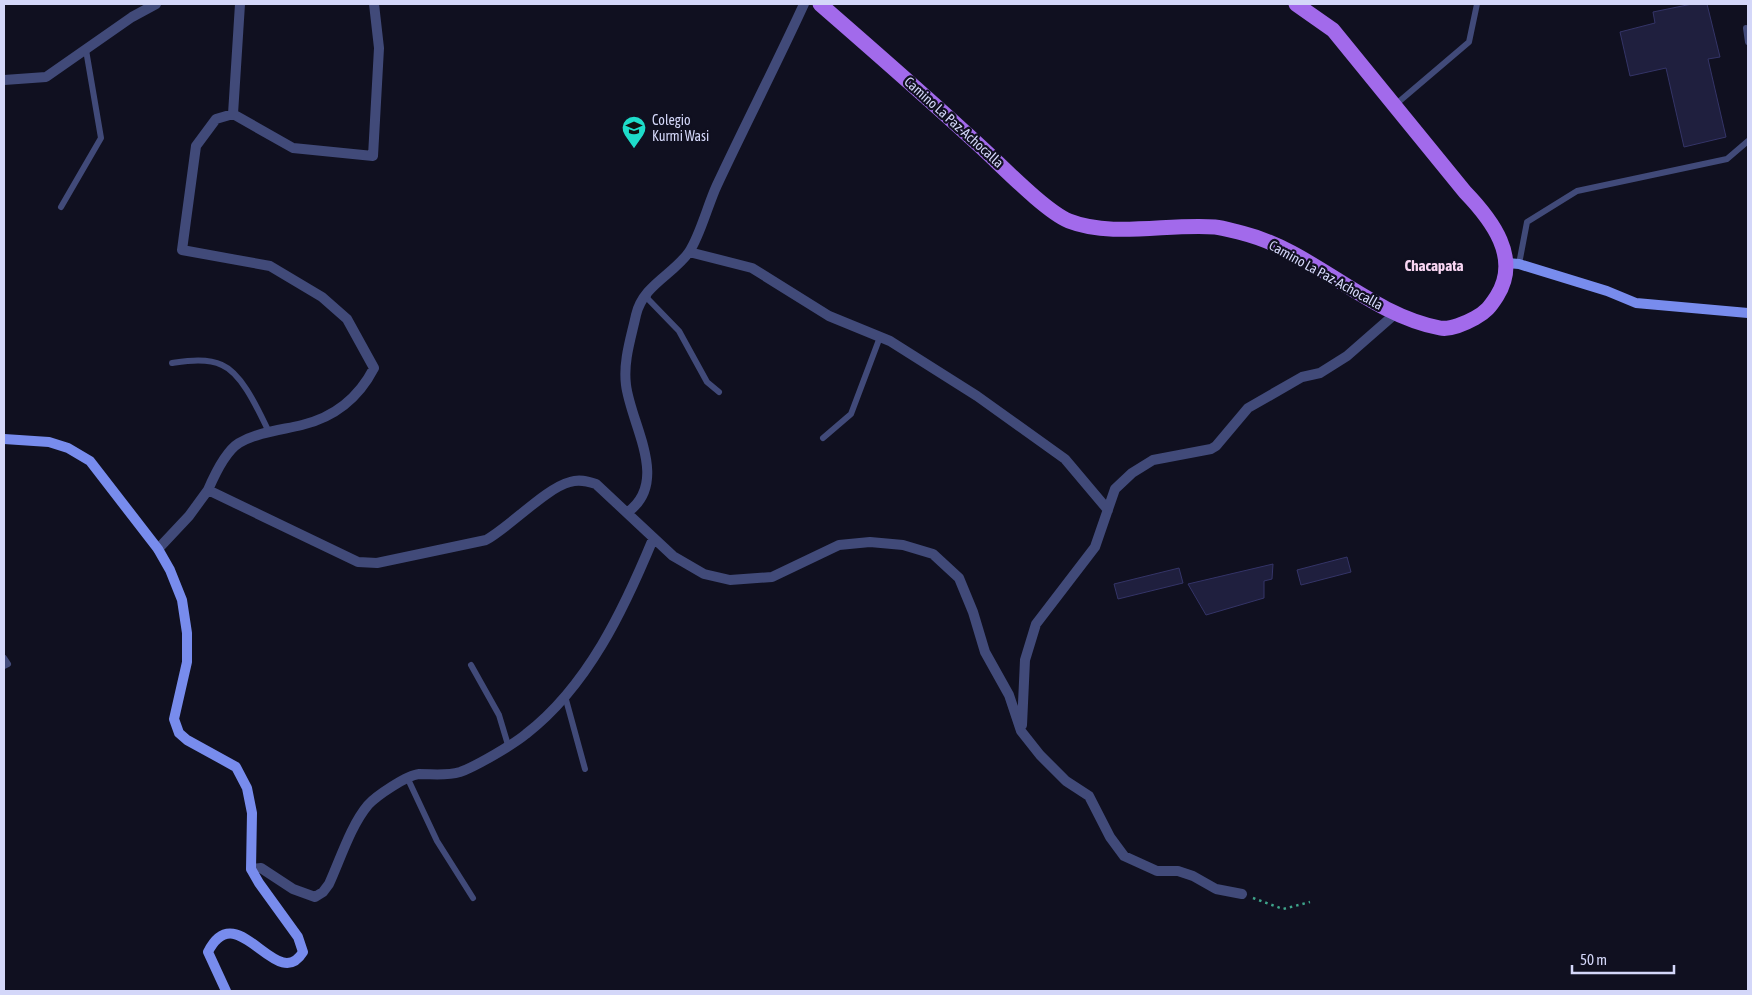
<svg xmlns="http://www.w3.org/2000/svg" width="1752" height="995" viewBox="0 0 1752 995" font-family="'Asap Condensed',sans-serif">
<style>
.building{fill:#1f1f3e;stroke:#343467}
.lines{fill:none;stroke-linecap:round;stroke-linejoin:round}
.path{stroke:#3ea48a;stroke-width:2.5;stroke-dasharray:2.5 4;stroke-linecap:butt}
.lane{stroke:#414a79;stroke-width:6}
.street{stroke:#414a79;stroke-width:10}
.secondary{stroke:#788ced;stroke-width:10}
.primary{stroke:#a26aeb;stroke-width:15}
.labels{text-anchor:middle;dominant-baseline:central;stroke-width:4.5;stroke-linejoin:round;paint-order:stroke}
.poi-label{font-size:14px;fill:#d4d7f9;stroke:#101020;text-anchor:start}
.street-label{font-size:14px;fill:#d4d7f9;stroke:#101020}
.neighbourhood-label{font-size:15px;font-weight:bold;fill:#f9d6f3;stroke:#101020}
</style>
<rect width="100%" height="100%" fill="#101020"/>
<path class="building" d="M1692 4H1707L1720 57 1708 59 1726 137 1684 147 1666 68 1630 76 1620 32 1655 23 1653 12Z
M1347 557 1351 572 1301 585 1297 570Z
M1273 564 1272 579 1264 581V598L1206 615 1188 584Z
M1179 568 1183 583 1118 599 1114 584Z"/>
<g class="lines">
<path class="path" d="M1253 898 1283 909 1310 902"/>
<path class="lane" d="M1746 28 1748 42
M1395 105 1469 42 1477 4
M61 207 101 138 86 50
M1519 264 1527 222 1577 191 1727 159 1748 141
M647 293 648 299 679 331 707 382 719 392
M172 363C187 361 207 358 222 365 243 374 259 412 269 432
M823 438 851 414 880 337
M4 658 8 664 4 666
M471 665 499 715 508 745
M565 696 585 769
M407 777 437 841 473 898"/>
<path class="street" d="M4 80 46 77 132 17 156 4
M233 114 293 148 373 156 379 48 374 4
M689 252 752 268 829 316 890 341 977 396 1065 459 1108 510
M208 490C214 476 226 451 239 443 258 432 281 430 302 425 335 417 359 397 374 368L347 319 322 297 270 266 182 250 196 146 216 119 233 114 240 4
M628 512C670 481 631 425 626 385 623 361 631 338 636 315 643 285 673 275 689 252 700 236 708 204 717 185 745 125 776 65 804 4
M158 549 189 516 208 490 358 562 377 563 486 540C511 526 546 488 570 482 579 479 587 481 596 484L673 556 704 574 730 580 772 577 839 545 870 542 903 545 933 554 959 578 973 612 985 652 1009 695 1021 731 1040 755 1066 781 1089 796 1110 837 1124 856 1157 871H1178L1193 876 1216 889 1242 894
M1022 725 1025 660 1036 624 1095 547 1115 489 1132 473 1153 460 1211 449 1216 446 1248 408 1302 377 1320 373 1347 356 1395 314
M251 869 261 868 293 889 315 897 323 892 329 884C340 860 351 825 368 805 376 796 407 775 419 774 434 774 446 776 460 772 475 767 514 744 526 734 588 686 624 609 653 539"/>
<path class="secondary" d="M1507 263 1519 264 1607 291 1636 303 1748 313
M4 439 49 442 68 448 90 461 158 549 170 570 182 600 187 633V662L174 719 179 733 187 740 236 767 247 788 252 813 251 869 259 883 298 937 303 952C277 995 237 894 208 952L226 991"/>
<path class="primary" d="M820 4C874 51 928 98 981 147 1002 166 1045 211 1069 221 1112 238 1170 223 1215 227 1224 228 1233 231 1242 233 1314 251 1367 314 1440 328 1450 330 1466 323 1475 318 1486 312 1490 307 1497 296 1521 258 1492 220 1465 192L1333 30 1296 4"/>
</g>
<defs>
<symbol id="school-pin" viewBox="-11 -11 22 30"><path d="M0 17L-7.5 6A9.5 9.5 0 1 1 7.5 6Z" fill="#1edcca" stroke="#101020"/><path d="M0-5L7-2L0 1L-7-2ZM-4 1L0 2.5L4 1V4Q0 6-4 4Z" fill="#111"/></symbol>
</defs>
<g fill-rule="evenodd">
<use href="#school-pin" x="620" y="114" width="28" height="38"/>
</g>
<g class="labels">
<g class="poi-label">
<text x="652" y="120">Colegio<tspan x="652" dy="16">Kurmi Wasi</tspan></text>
</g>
<g class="street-label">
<text transform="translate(954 122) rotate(42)">Camino La Paz-Achocalla</text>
<text transform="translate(1326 275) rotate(29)">Camino La Paz-Achocalla</text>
</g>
<g class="neighbourhood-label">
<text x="1434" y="265">Chacapata</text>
</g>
</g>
<rect width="1752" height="995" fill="none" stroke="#d4d7f9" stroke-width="10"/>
<path d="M1572 965v8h102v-8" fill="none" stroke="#d4d7f9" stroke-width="2.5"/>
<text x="1580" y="965" font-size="15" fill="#d4d7f9" stroke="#101020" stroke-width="4" paint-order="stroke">50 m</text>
</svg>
